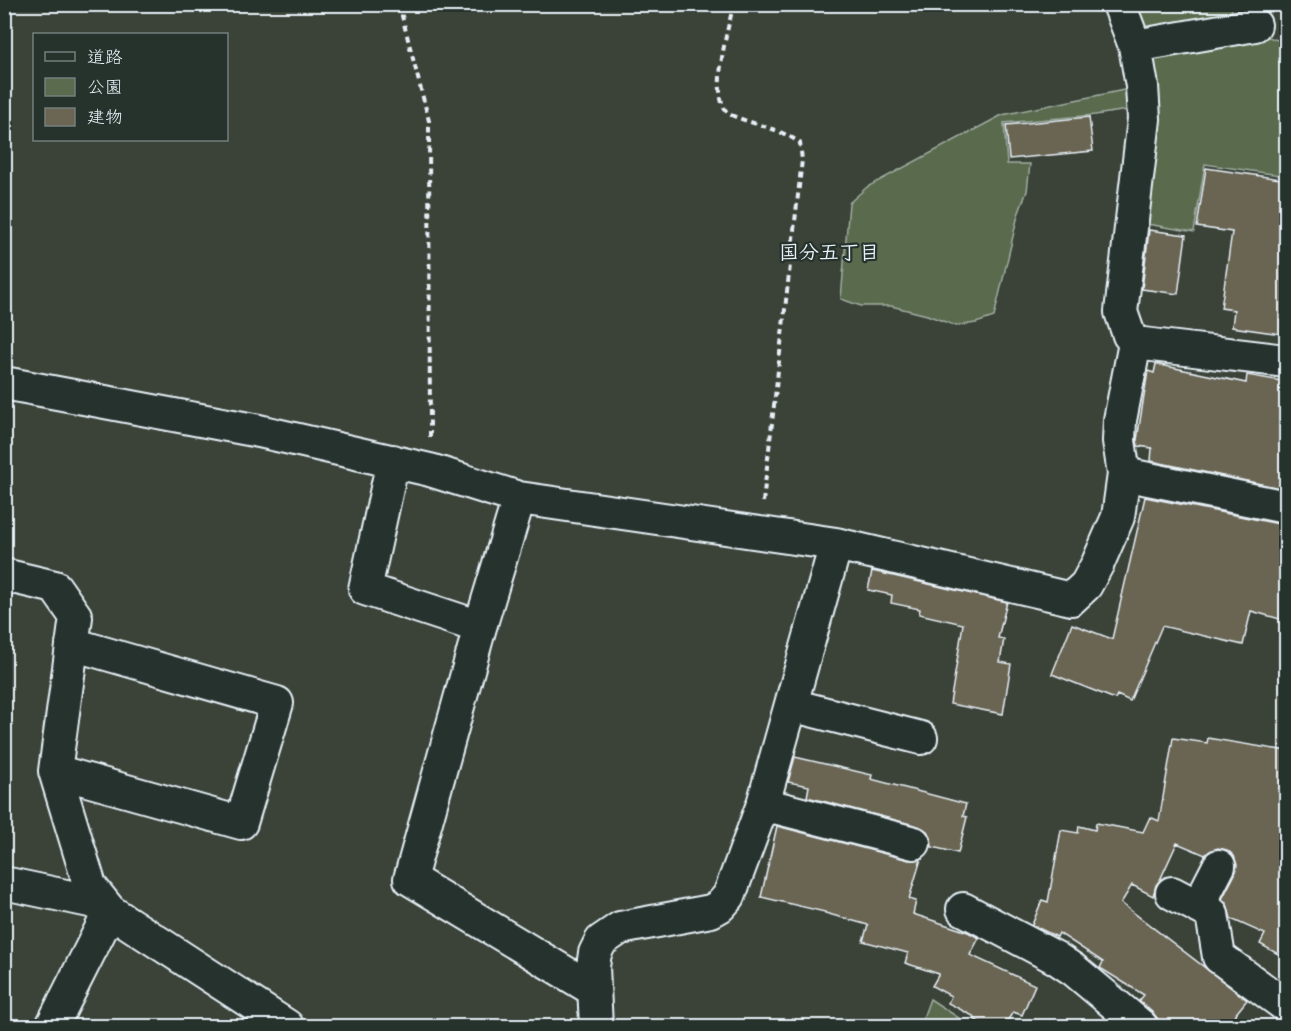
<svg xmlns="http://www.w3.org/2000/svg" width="1291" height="1031" viewBox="0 0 1291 1031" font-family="'Comic Neue','Klee One',sans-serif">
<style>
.green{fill:#5a6b4e;stroke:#a1aea3;stroke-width:1.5}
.building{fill:#6b6553;stroke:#e8f1f8;stroke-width:1.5}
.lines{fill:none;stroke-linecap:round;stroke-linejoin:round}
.minor-casing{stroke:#e8f1f8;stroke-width:36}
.path{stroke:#e8f1f8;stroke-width:4;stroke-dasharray:6 4.5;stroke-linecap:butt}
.minor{stroke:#26332d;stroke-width:32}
.labels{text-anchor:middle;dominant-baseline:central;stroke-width:4.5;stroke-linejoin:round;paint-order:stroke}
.neighbourhood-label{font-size:20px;font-weight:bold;fill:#e8f1f8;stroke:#26332d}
</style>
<rect width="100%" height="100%" fill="#3b4238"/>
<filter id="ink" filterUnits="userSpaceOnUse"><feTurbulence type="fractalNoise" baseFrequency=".0167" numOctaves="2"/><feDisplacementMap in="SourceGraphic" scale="12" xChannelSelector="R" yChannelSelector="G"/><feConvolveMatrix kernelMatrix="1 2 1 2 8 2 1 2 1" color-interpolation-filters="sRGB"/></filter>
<g filter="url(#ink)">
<path class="green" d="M1128 5H1231L1233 20 1141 38Z
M1257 33 1286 43V176L1205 164 1194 232 1141 223 1142 53Z
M1134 88V109L1095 115 1004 123 1007 164H1030L1027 191 1018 215 994 317 976 323 956 326 927 315 891 306H861L841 299 849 203 867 187 1002 115Z
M930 999 971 1026H920Z"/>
<path class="building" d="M1089 117 1093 151 1009 159 1006 125Z
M1206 168 1287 180V295L1281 334 1232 327 1234 310 1221 308 1232 232 1197 227Z
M1149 230 1186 235 1178 294 1142 289Z
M1156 364 1246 383 1247 375 1287 382 1285 489 1151 461 1152 448 1138 446 1137 440 1148 371 1154 373Z
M1145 497 1279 524 1278 531 1287 532V621L1251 611 1243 645 1162 626 1130 701 1117 695 1115 699 1052 674 1072 624 1112 639Z
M872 571 1007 602 998 638 1004 639 1000 662 1011 664 1003 714 950 704 963 624 919 614 920 609 891 603 892 595 868 590Z
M1173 738 1207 743 1208 738 1287 751V959L1260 944 1265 934 1231 919 1227 904 1222 899 1235 874 1237 865 1234 856 1227 850 1218 848 1210 851 1205 855 1177 843 1160 880 1156 885 1153 896 1132 885 1121 903 1247 1000 1226 1026H1159L1158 1019 1153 1013 1139 1001 1144 995 1100 968 1103 962 1059 933 1057 937 1032 925 1042 900 1048 902 1061 830 1078 833 1079 826 1095 830 1096 823 1143 832 1150 817 1159 821Z
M795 757 872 775 871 779 966 804 963 816 967 817 958 853 932 847 931 838 927 831 918 826 807 797 809 786 788 782Z
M777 826 909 860 921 859 909 899 916 901 913 914 968 932 979 938 970 955 1035 985 1022 1015 1013 1012 1004 1026H986L974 1019 975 1017 948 1003 951 996 932 986 939 974 905 963 908 953 863 941 868 925 825 913V912L761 897Z"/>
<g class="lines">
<defs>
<path id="minor" d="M1119 4 1135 46 1142 86 1144 119 1121 312 1129 335 1135 343 1286 361
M1135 46 1255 25
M4 383 259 431 430 470 519 498 836 544 1071 599 1086 585 1098 563 1118 517 1124 474 1119 441 1120 420 1135 343
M393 461 365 589 480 627
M1124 474 1286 507
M519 498 480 627 410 879 594 990
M4 575 55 587 76 617 55 771 90 886 110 911 287 1026
M791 705 921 738
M55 771 241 823 277 703 72 644
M763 804 914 843
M4 883 104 904
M1172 893 1212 914 1219 957 1286 1006
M1198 907 1219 866
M963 909 1056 958 1074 970 1141 1026
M52 1026 110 911
M596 1026 593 967 595 953 601 941 620 928 711 911 720 906 729 896 763 804 836 544"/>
</defs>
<use href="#minor" class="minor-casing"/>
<path class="path" d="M403 4 402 16 429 121 430 440
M734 4C728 26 707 103 731 115 754 125 780 128 800 143L802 160 763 502"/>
<use href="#minor" class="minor"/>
</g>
</g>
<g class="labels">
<g class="neighbourhood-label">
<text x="829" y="252">国分五丁目</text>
</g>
</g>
<rect width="1291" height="1031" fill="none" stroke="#26332d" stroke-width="24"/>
<rect x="12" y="12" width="1267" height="1007" fill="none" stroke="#e8f1f8" stroke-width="2" filter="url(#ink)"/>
<rect x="33" y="33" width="195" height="108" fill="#26332d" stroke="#747f7e" stroke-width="1.5"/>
<rect x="45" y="52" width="30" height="9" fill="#26332d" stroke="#747f7e" stroke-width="1.5"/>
<text x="87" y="63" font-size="18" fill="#e8f1f8">道路</text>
<rect x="45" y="78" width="30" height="18" fill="#5a6b4e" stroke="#747f7e" stroke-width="1.5"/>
<text x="87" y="93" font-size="18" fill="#e8f1f8">公園</text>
<rect x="45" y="108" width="30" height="18" fill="#6b6553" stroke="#747f7e" stroke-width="1.5"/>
<text x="87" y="123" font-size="18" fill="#e8f1f8">建物</text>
</svg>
